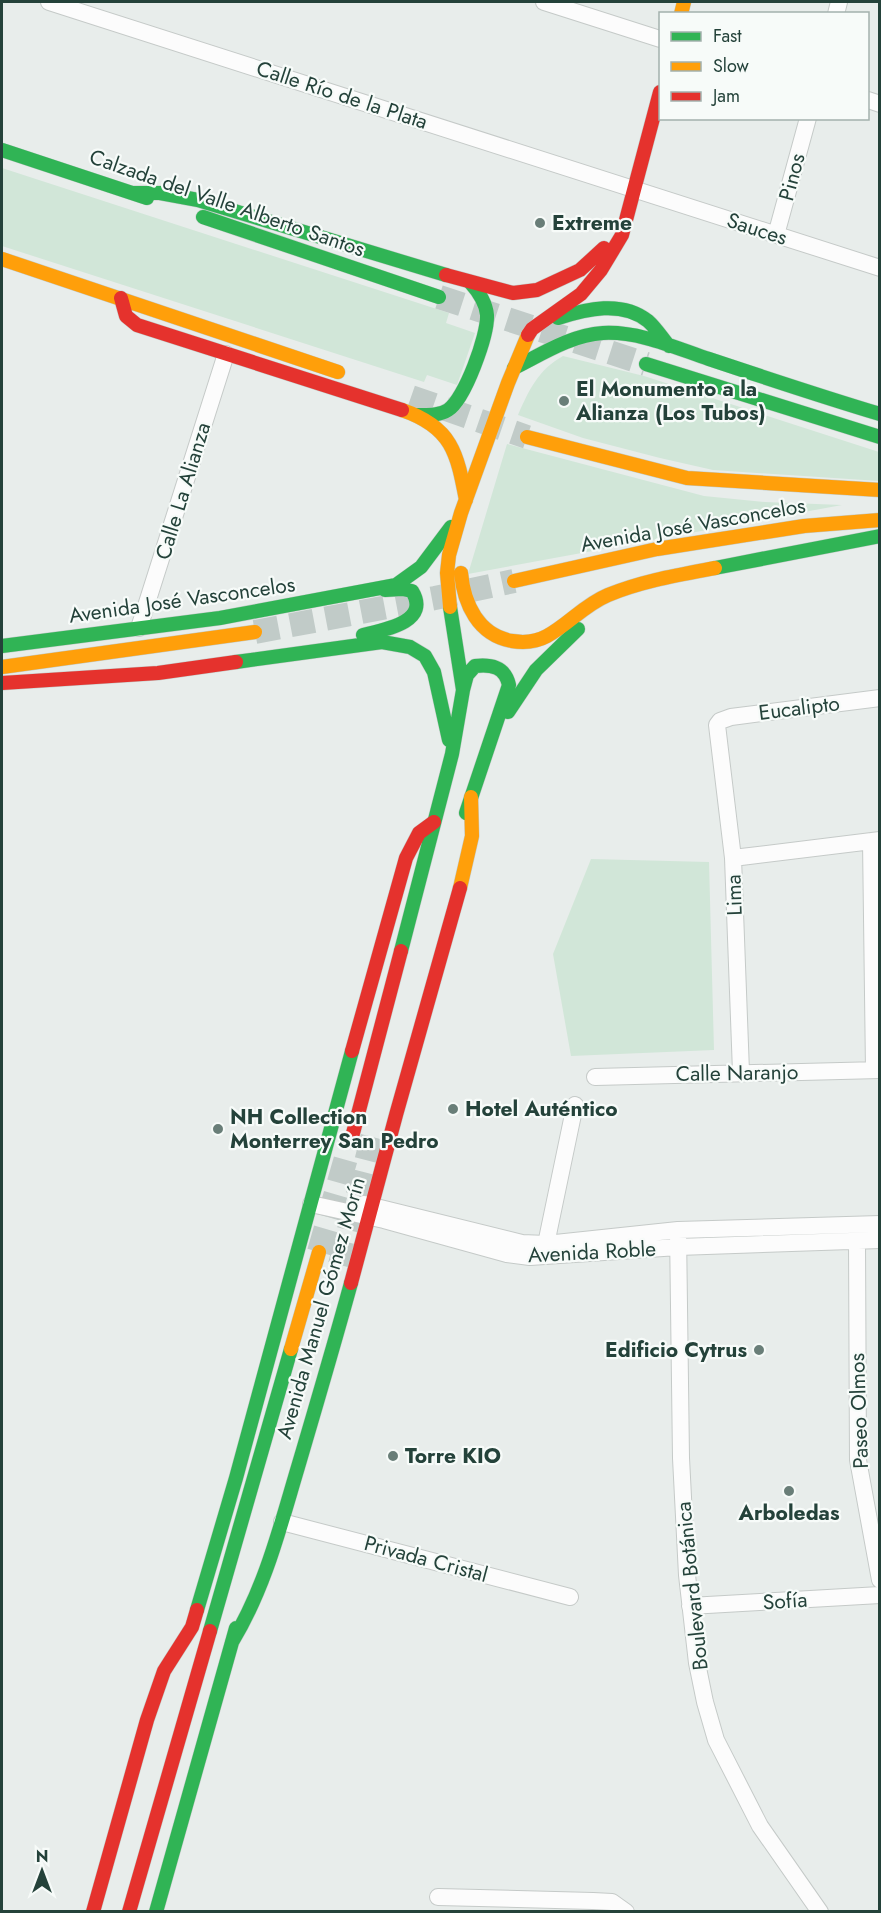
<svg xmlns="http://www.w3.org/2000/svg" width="881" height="1913" viewBox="0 0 881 1913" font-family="Jost,sans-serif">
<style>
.green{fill:#d1e6d8}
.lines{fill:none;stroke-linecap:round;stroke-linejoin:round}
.secondary-tunnel{stroke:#c1cbc8;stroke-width:24;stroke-dasharray:24 12;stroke-linecap:butt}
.street-casing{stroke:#c5cac8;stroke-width:18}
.fast-casing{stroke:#c3cbc8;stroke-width:15}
.slow-casing{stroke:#c3cbc8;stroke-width:15}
.jam-casing{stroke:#c3cbc8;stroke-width:15}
.street{stroke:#fcfcfc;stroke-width:16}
.fast{stroke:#30b455;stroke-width:14}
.slow{stroke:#ff9f0a;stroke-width:14}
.jam{stroke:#e5322d;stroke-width:14}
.poi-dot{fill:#697e78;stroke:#f7fbf9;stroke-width:2}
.labels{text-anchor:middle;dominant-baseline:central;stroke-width:4.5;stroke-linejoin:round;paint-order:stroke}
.street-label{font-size:21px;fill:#24423a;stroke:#f7fbf9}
.poi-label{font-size:21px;font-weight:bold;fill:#24423a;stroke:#f7fbf9;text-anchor:start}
</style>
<rect width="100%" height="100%" fill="#e8edeb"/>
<path class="green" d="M2 168 449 313 446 323 475 333 457 385 427 375 424 382 2 246Z
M563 356 644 376 879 452V481L713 470 660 458 583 438 518 415C529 390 538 370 563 356Z
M507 444 704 496 765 502 842 505 468 574Z
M591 859 709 862 714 1050 571 1056 553 954Z"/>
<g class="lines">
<path class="secondary-tunnel" d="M439 297 646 364
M411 397 527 437
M255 632 435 598 514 581
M319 1252 352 1137
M340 1265 373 1135"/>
<defs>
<path id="street" d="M49 2 880 268
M544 2 660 39
M836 14 839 2
M868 100 880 104
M776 235 808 118
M139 628 226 354
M871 841 874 1070
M733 858 880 840
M741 1072 733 858 717 725 720 721 731 717 880 698
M595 1077 880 1070
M311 1204 384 1220 507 1254 530 1257 678 1247 880 1240
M364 1204 522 1243 546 1244 678 1230 880 1224
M678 1230 681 1458 687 1575 697 1663 705 1702 716 1740 760 1826 820 1912
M857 1241 858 1460 880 1580
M546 1244 575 1105
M282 1522 570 1597
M690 1606 880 1595
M438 1897 593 1901 612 1902 626 1912"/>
<path id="fast" d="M2 150 147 198
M133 193H160L198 200 446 275
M203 217 439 297
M558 318C586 309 622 300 648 321 656 328 662 338 669 346
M646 364 880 437
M514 368C542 354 571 335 603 333 639 331 676 348 709 359 766 378 823 397 880 414
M416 415C427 415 439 416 448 410 465 399 488 335 487 315 486 303 478 291 470 282
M715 568 880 536
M363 635C384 630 431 622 412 591L402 589 385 590
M2 646 220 618 396 585 421 567 451 527
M236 662 382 642 410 647 425 656 434 672 449 740
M463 690 467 675 475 666C492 664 505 667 509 685L466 813
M508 712 536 670 578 629
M401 951 452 754 463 690 450 607
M197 1610 236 1478 352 1051
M210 1631 291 1349
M232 1642C265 1588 280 1527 298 1467 316 1406 334 1345 351 1283
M156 1912 236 1628"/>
<path id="slow" d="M681 14 684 2
M2 259 338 372
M402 410C452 427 457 453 466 500
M527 437 687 478 880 490
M461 573C464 604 478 635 512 641 524 643 536 642 547 636 569 624 584 605 608 595 642 581 678 575 715 568
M514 581 657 549 804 526 880 520
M450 607 447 573 449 555 461 513 508 383 528 335
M2 667 255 632
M460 888 472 836 471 797
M291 1349 319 1252"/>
<path id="jam" d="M446 275 513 293 537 290 580 270 604 248
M121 298 126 316 137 325 402 410
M528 335 532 329 581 294 601 270 622 235 660 92
M2 683 158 673 236 662
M352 1051 406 858 419 833 434 822
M352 1137 401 951
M351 1283 396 1115 460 888
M93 1912 147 1720 164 1671 192 1627 197 1610
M129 1912 210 1631"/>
</defs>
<use href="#street" class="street-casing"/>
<use href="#fast" class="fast-casing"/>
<use href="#slow" class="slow-casing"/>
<use href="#jam" class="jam-casing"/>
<use href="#street" class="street"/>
<use href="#fast" class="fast"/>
<use href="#slow" class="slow"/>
<use href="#jam" class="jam"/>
</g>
<g class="poi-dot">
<circle cx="540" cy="223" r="6"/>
<circle cx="564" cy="401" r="6"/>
<circle cx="453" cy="1109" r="6"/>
<circle cx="218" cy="1129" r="6"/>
<circle cx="759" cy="1350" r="6"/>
<circle cx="393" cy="1456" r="6"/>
<circle cx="789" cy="1491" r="6"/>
</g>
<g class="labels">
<g class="street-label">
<text transform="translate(342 95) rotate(18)">Calle Río de la Plata</text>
<text transform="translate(792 177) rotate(-75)">Pinos</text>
<text transform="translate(227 203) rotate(19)">Calzada del Valle Alberto Santos</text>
<text transform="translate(757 229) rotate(18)">Sauces</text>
<text transform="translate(183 491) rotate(-73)">Calle La Alianza</text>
<text transform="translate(693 525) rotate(-10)">Avenida José Vasconcelos</text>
<text transform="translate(182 600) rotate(-8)">Avenida José Vasconcelos</text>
<text transform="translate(799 708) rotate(-7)">Eucalipto</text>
<text transform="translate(734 895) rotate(-92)">Lima</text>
<text transform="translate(737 1073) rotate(-1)">Calle Naranjo</text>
<text transform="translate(592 1252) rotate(-3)">Avenida Roble</text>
<text transform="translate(321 1308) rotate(-74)">Avenida Manuel Gómez Morín</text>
<text transform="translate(859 1411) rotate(-92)">Paseo Olmos</text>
<text transform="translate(426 1559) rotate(15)">Privada Cristal</text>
<text transform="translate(692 1586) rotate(-96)">Boulevard Botánica</text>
<text transform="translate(785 1601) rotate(-4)">Sofía</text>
</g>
<g class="poi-label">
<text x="552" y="223">Extreme</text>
<text x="576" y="389">El Monumento a la<tspan x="576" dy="24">Alianza (Los Tubos)</tspan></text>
<text x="465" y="1109">Hotel Auténtico</text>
<text x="230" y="1117">NH Collection<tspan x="230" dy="24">Monterrey San Pedro</tspan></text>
<text x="747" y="1350" text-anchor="end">Edificio Cytrus</text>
<text x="405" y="1456">Torre KIO</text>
<text x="789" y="1513" text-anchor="middle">Arboledas</text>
</g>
</g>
<rect width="881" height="1913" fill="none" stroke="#24423a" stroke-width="6"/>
<rect x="659" y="12" width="210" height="108" fill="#f7fbf9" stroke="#a3b1ad" stroke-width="1.5"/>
<rect x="671" y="32" width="30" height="9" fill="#30b455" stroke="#a3b1ad" stroke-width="1.5"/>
<text x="713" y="42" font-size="18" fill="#24423a">Fast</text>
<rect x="671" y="62" width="30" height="9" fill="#ff9f0a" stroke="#a3b1ad" stroke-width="1.5"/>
<text x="713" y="72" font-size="18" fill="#24423a">Slow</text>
<rect x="671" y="92" width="30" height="9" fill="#e5322d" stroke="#a3b1ad" stroke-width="1.5"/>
<text x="713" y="102" font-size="18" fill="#24423a">Jam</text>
<g transform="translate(42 1871)" stroke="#f7fbf9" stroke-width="4.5" paint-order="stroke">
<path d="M0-4.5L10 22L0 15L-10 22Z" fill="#24423a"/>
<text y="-9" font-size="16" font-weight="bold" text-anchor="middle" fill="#24423a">N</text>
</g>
</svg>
